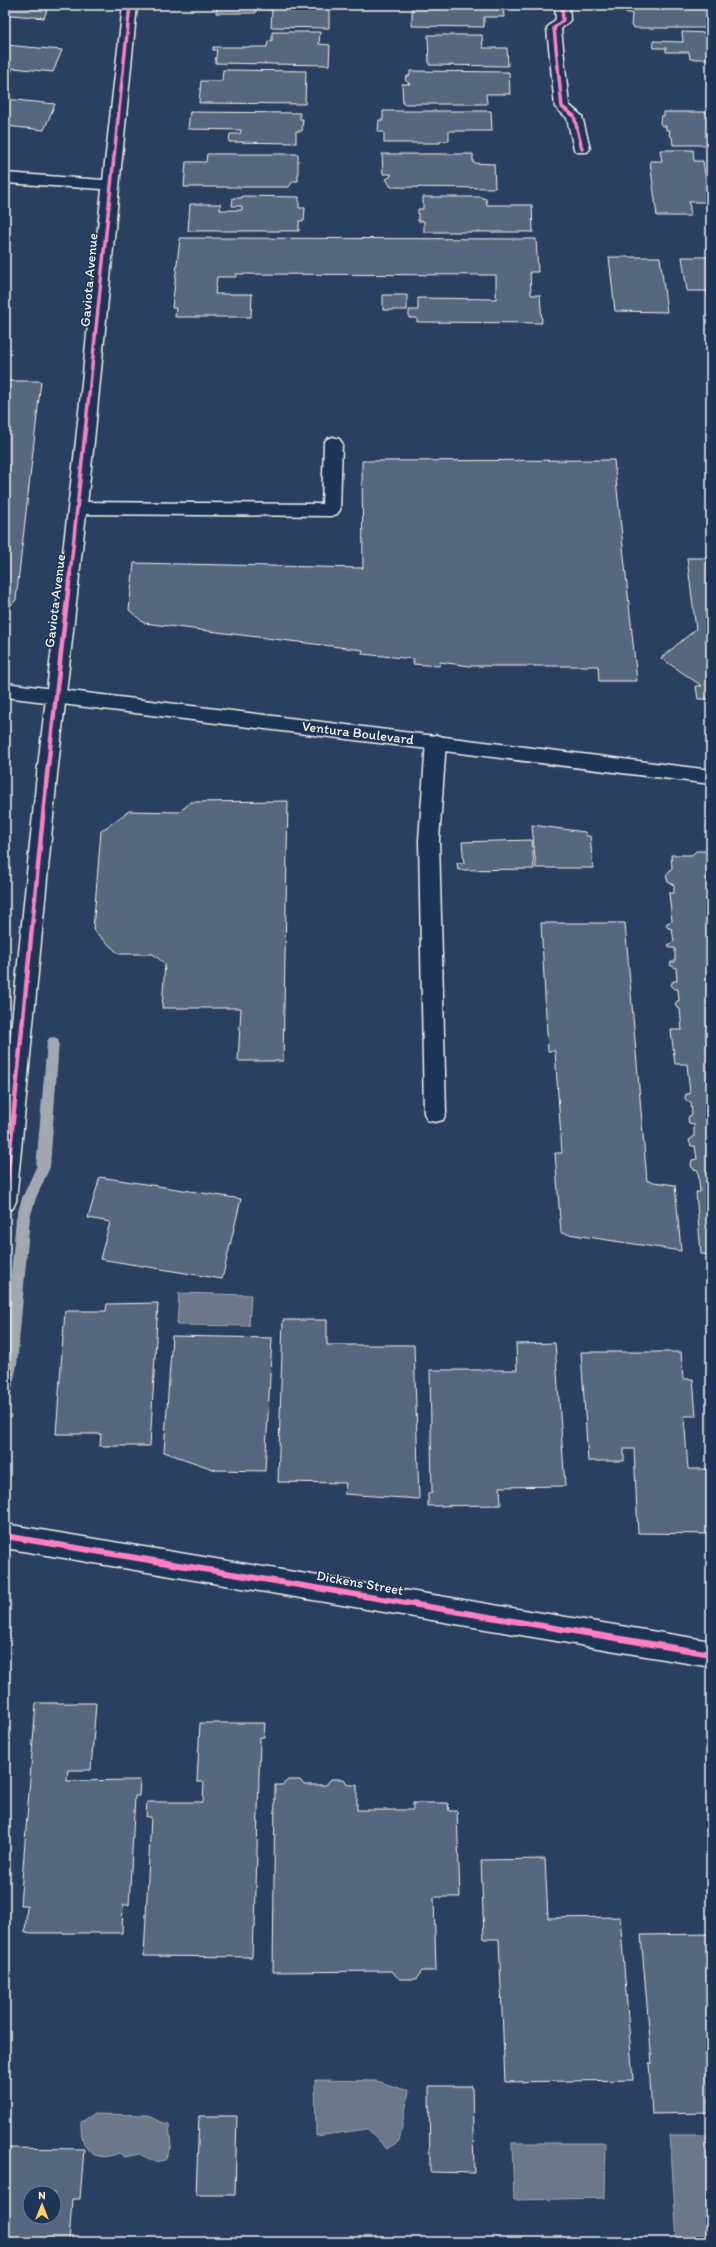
<svg xmlns="http://www.w3.org/2000/svg" width="716" height="2247" viewBox="0 0 716 2247" font-family="Itim,sans-serif">
<style>
.water{fill:#6a788a;stroke:#a1a8b0}
.lines{fill:none;stroke-linecap:round;stroke-linejoin:round}
.stream{fill:#a1a8b0;fill-rule:evenodd}
.building{fill:#56677d;stroke:#f4f1e8;fill-rule:evenodd}
.lane-casing{stroke:#f4f1e8;stroke-width:3}
.street-casing{stroke:#f4f1e8;stroke-width:3}
.primary-casing{stroke:#f4f1e8;stroke-width:3}
.lane{fill:#1d3557;fill-rule:evenodd}
.street{fill:#1d3557;fill-rule:evenodd}
.primary{fill:#1d3557;fill-rule:evenodd}
.cycleway-far2-casing{stroke:#1d3557;stroke-width:5.5}
.cycleway-far1-casing{stroke:#1d3557;stroke-width:7}
.cycleway-casing{stroke:#1d3557;stroke-width:8}
.cycleway-far2{stroke:#ff80c0;stroke-width:3.5}
.cycleway-far1{stroke:#ff80c0;stroke-width:4.5}
.cycleway{stroke:#ff80c0;stroke-width:6}
.labels{text-anchor:middle;dominant-baseline:central;stroke-width:3;stroke-linejoin:round;paint-order:stroke}
.street-label{font-size:14px;fill:#f4f1e8;stroke:#1d3557}
</style>
<rect width="100%" height="100%" fill="#2a4060"/>
<filter id="ink" filterUnits="userSpaceOnUse"><feTurbulence type="fractalNoise" baseFrequency=".025" numOctaves="2"/><feDisplacementMap in="SourceGraphic" scale="8" xChannelSelector="R" yChannelSelector="G"/><feConvolveMatrix kernelMatrix="1 2 1 2 8 2 1 2 1" color-interpolation-filters="sRGB"/></filter>
<g filter="url(#ink)">
<path class="water" d="M179 1293 251 1295 249 1326 177 1325Z
M315 2080 376 2081 409 2091 399 2141 387 2149 368 2129 316 2136Z
M94 2114 147 2115 160 2122 169 2124 171 2146 165 2160 156 2162 139 2154 125 2157 119 2153C93 2164 80 2149 81 2122Z
M670 2135H711V2242H677Z
M512 2143H606L605 2198 514 2200Z"/>
<g class="lines">
<path class="stream" d="M53 1037 57 1038 59 1042 50 1167 36 1198 30 1218 17 1365 10 1398 5 1400V1343L16 1218 22 1198 36 1167 47 1042 49 1038Z"/>
</g>
<path class="building" d="M5 5H37L48 7 44 18 11 15 5 29Z
M217 5H329V28L271 27 272 10 256 9V13H216Z
M412 5H503L504 17H484V27L412 26Z
M625 5H705L706 9H708L710 16H707H709L710 28H635L631 26 632 13H626Z
M272 32H320L319 44 330 45 329 65 215 63 217 50H213V47H267L268 41H272Z
M682 32 709 33 711 59H690L689 52H666V48H654L653 41 683 42Z
M428 35H482L483 48H507L508 66 429 65Z
M5 45 62 50 53 72 13 68 5 87Z
M223 70 306 71 305 104 199 103 201 81H222Z
M410 71 509 72 510 94H486L487 104H403L402 84H410L405 80 406 77 410 75Z
M5 99 55 104 44 130 5 126Z
M383 111H491L492 131H449V141H440V143H384V132H378L379 120H383Z
M190 112 300 113V119H303L302 131H296V143L229 142 230 134H240L241 130 188 129Z
M664 112H711V145H673L672 137 669 135 670 130H666V126H662L660 123 661 116H664Z
M660 150H693L694 161H703L709 202H689L691 216H657L650 161H662Z
M207 154H298V181H293L289 187H184L186 162H206Z
M382 154H473V163L494 164 495 188 391 187 386 179 391 176V174H383Z
M242 196 299 197V208H305L304 221H299V231H188L190 204H221L220 210H242V206H232L233 198H242Z
M423 197H480L486 199 487 205H532L533 232H424V221H418V209H423Z
M180 238 536 239 538 272H530L531 295H540L542 323 417 322V318H409V310H418V298L496 299V275L236 274V277H217L215 294H252L251 317H175L176 308H172Z
M609 257H660L667 312 615 311Z
M682 257H711V296H708L707 291H687Z
M383 295H407V310H383Z
M5 381H41L16 600 5 611Z
M614 460 637 681H599L598 666H469L440 662 439 666 413 664 414 659 362 654 363 650 144 623 129 610 134 563 363 568 362 461Z
M687 558H711V699H698L696 686H702L661 658 696 629Z
M288 801 283 1061H238L241 1008H162L165 964 153 954H119L93 930 101 831 129 811 179 812 191 802Z
M532 825 585 832 586 836H590L593 868H536Z
M532 840 534 869 458 870 457 863H464L462 842Z
M696 851H708L711 853V1255L701 1254 696 1192H700L698 1170 693 1169 691 1165 692 1160 697 1159 695 1146H691L689 1140 694 1137V1124L689 1123 688 1119 689 1116 692 1115 691 1102 686 1101 685 1098 686 1094H690L687 1064H675L671 1030H682L680 1009 677 1008 675 1004 677 1001H679L678 989H675L671 985 673 981H677L676 968 670 965 671 962H675V948H670L668 945 674 941 672 929 668 928 666 925 667 923 672 921 669 893H674V885L668 882 666 875 672 868 671 855H692Z
M541 923H625L647 1181 675 1185 681 1251 561 1233 555 1153H562L555 1051H548Z
M100 1177 241 1199 222 1279 100 1259 110 1222 88 1218Z
M158 1303 150 1446H100L101 1434H56L65 1311H106L107 1304Z
M283 1320H327V1345H414L419 1499 344 1494 346 1483 278 1482Z
M172 1336 272 1338 265 1471 216 1470 164 1452Z
M555 1343 565 1486 500 1487 501 1505 428 1506V1493H432L430 1370H517L516 1344Z
M581 1352H681L683 1379H693L696 1416H684L688 1469H711V1534L638 1533 634 1449H624V1461H588Z
M36 1703H96L91 1770H68L67 1781 140 1780 139 1796H135L129 1905H123L122 1933H25L27 1905H20Z
M200 1723H265L264 1737H260L255 1927H253L252 1957 144 1956 151 1817H146L147 1802H203L204 1782H197Z
M331 1779H344L348 1785H357V1810H413V1803H448L449 1811H457L460 1897H434L436 1971H422L416 1979H399L392 1971 273 1972 275 1785H282L288 1780H300L304 1785H326Z
M545 1859 548 1918 620 1917 633 2080 505 2082 499 1939H484L481 1860Z
M706 1876H711V1933Z
M711 1934V2099H708L709 2113 652 2114 649 2063H652L641 1935Z
M429 2086H472L474 2173 430 2172Z
M199 2116H237L235 2195H196Z
M5 2148 84 2149 80 2199H72L69 2242H5ZM30 2193H54V2217H30Z"/>
<g class="lines">
<defs>
<path id="lane" d="M333 437 339 439 342 443 340 510 337 514 331 516 78 514 72 512 69 508 72 504 78 502 322 504 324 443 327 439Z
M436 735 443 737 446 742 439 840 446 1113 443 1120 435 1122 427 1120 424 1113 419 840 426 742 429 737Z"/>
<path id="street" d="M123 5H137L94 441 57 775 16 1201 13 1208 5 1211V1091L37 775 76 441 102 189 5 183V173L103 180Z
M555 5H569L570 20 561 29 569 105 582 116 590 149 587 152H577L574 149 567 118 555 107 547 28 556 19Z
M5 1524 711 1641V1667L5 1548Z"/>
<path id="primary" d="M5 683 711 770V784L5 697Z"/>
</defs>
<use href="#lane" class="lane-casing"/>
<use href="#street" class="street-casing"/>
<use href="#primary" class="primary-casing"/>
<use href="#lane" class="lane"/>
<use href="#street" class="street"/>
<use href="#primary" class="primary"/>
<defs>
<path id="cycleway-far2" d="M562 5 563 20 554 28 562 107 574 116 582 149
M70 575 130 5"/>
<path id="cycleway-far1" d="M5 1201 47 775 70 574"/>
<path id="cycleway" d="M5 1536 711 1654"/>
</defs>
<use href="#cycleway-far2" class="cycleway-far2-casing"/>
<use href="#cycleway-far1" class="cycleway-far1-casing"/>
<use href="#cycleway" class="cycleway-casing"/>
<use href="#cycleway-far2" class="cycleway-far2"/>
<use href="#cycleway-far1" class="cycleway-far1"/>
<use href="#cycleway" class="cycleway"/>
</g>
</g>
<g class="labels">
<g class="street-label">
<text transform="translate(89 280) rotate(-85)">Gaviota Avenue</text>
<text transform="translate(55 601) rotate(-83)">Gaviota Avenue</text>
<text transform="translate(358 733) rotate(7)">Ventura Boulevard</text>
<text transform="translate(360 1583) rotate(10)">Dickens Street</text>
</g>
</g>
<rect width="716" height="2247" fill="none" stroke="#1d3557" stroke-width="20"/>
<rect x="10" y="10" width="696" height="2227" fill="none" stroke="#f4f1e8" stroke-width="1.5" filter="url(#ink)"/>
<g transform="translate(42 2205)"><circle r="19" fill="#1d3557" stroke="#738091"/>
<path d="M0-3L7 15L0 10L-7 15Z" fill="#ffd166"/>
<text y="-6" font-size="11" font-weight="bold" text-anchor="middle" fill="#f4f1e8">N</text>
</g>
</svg>
